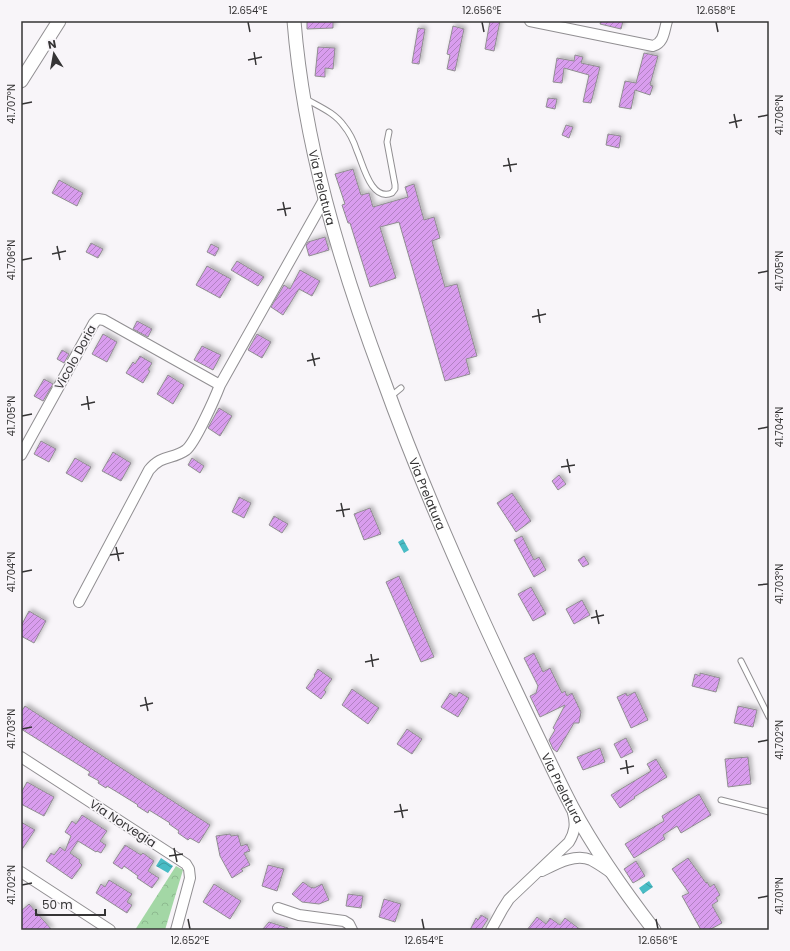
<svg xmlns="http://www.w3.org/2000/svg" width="790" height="951" viewBox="0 0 790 951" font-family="Poppins,sans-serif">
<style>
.forest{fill:url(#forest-crowns)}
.water{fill:url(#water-waves)}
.building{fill:url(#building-hatch);stroke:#908e91;filter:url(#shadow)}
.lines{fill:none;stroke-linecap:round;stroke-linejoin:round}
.service-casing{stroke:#918f92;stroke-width:7}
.minor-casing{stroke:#918f92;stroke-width:12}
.tertiary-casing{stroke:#918f92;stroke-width:15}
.service{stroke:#fff;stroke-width:5}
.minor{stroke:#fff;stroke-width:10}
.tertiary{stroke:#fff;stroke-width:13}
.ticks{fill:none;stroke:#353435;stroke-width:1.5}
.labels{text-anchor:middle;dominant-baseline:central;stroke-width:3.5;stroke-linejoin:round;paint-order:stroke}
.street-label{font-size:12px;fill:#353435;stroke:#f8f5f9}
.neatline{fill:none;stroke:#353435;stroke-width:1.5}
.ticks-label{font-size:10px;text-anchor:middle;fill:#353435}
</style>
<defs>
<pattern id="forest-crowns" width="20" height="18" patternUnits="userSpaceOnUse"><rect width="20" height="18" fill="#a3d7a5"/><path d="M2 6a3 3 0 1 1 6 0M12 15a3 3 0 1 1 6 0" fill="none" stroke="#8db98f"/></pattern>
<pattern id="water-waves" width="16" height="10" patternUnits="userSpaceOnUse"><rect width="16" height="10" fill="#49bcc5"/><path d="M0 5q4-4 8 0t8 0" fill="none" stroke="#3e9aa1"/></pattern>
<pattern id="building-hatch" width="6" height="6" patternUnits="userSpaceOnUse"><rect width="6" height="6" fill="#d99dee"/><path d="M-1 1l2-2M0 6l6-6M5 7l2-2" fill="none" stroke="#b181c2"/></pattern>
<filter id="shadow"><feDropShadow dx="2.5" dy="-2.5" stdDeviation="2" flood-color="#0004"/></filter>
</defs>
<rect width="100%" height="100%" fill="#f8f5f9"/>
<path class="forest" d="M176 866 183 870 165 930H135Z"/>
<path class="water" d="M403 539 409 550 404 553 398 542Z
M161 858 173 866 168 873 156 866Z
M649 881 653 887 643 894 639 888Z"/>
<path class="building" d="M307 21H333V28L307 29Z
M490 21H500L494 51 485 49Z
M601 21H623L621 29 600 24Z
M453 26 464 29 455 71 447 69 450 55 447 54Z
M418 28 425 29 419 64 412 63Z
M318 47 335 48 333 69 325 68V77L315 76Z
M644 53 658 56 650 85 653 86 650 95 635 90 631 109 619 107 625 81 636 83Z
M575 55 583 57 581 63 600 67 591 103 583 102 589 75 564 68 562 83 553 82 557 58 574 61Z
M548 98 557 99 555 109 546 107Z
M566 125 573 127 569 138 562 135Z
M608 134 621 136 619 148 606 145Z
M353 169 361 195 369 193 373 207 408 197 405 187 414 184 424 220 434 217 440 238 432 241 445 287 457 284 477 356 466 359 470 374 445 381 399 222 380 227 396 278 370 287 350 223H348L342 205 345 204 335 174Z
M59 180 83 193 77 206 52 193Z
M325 237 329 250 309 256 306 245 308 242Z
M91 243 103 249 98 258 86 252Z
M211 244 219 248 215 256 207 252Z
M237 261 264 277 258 286 231 270Z
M207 266 231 279 220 298 196 285Z
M300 270 320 281 312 296 299 289 283 315 271 307 284 285 290 289Z
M137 321 152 329 148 337 133 329Z
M103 334 117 342 107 362 92 354Z
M257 334 271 342 262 358 248 350Z
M202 346 221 355 213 370 194 360Z
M62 350 69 354 64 363 57 359Z
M140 356 152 363 148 370 150 371 143 383 126 373 133 362 135 364Z
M168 375 184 385 173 404 157 394Z
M44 379 53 384 43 401 34 396Z
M219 408 232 416 220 436 208 428Z
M41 441 56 449 49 462 34 454Z
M113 452 131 463 121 481 102 471Z
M75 458 91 467 82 482 66 473Z
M192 458 204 466 200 473 188 465Z
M559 475 566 484 558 490 552 481Z
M512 493 531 521 516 532 497 503Z
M239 497 251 503 244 518 232 512Z
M370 508 381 534 364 540 354 514Z
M274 516 288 524 282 533 269 525Z
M522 536 534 560 539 557 546 570 534 577 514 540Z
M584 556 589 564 583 567 578 560Z
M399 576 434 657 421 662 386 582Z
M531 587 546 614 533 621 518 594Z
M582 600 590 615 574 624 566 609Z
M29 611 46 621 34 643 21 636V626Z
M534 653 543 672 550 668 562 693 565 691 567 696 572 693 581 712 579 723H574L557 752 553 749 549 740 555 730 553 728 565 705 540 717 530 696 536 693 538 686 524 658Z
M318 669 332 679 324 690 326 692 321 699 306 688 315 676 314 675Z
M700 673 720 678 716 692 692 686 695 674 700 676Z
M352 689 379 708 368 724 342 705Z
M459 692 469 698 458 717 441 707 450 693 456 697Z
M635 692 648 720 631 728 617 697 626 693 627 696Z
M25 706 210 825 199 843 190 838 188 840 178 833 179 831 169 824 170 823 149 810 148 813 137 806 138 805 117 792 107 786 106 788 98 783 99 781 88 775 90 772 21 729V712Z
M738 706 757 710 753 727 734 723Z
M407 729 422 739 412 754 397 744Z
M626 738 633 752 621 758 614 744Z
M600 748 605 762 583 770 577 757Z
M748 757 751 784 728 787 725 759Z
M656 759 667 777 634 797 635 798 620 808 611 795 651 771 647 764Z
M27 782 54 797 44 816 21 804V793Z
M699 794 711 815 681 833 677 826 663 835 665 839 634 858 625 844 664 821 662 816Z
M82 815 107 831 100 841 106 845 101 853 97 851 96 852 78 841 70 853 80 860 79 862 82 865 72 879 46 861 51 853 54 855 60 847 65 851 71 836 65 832 72 821 76 824Z
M21 822 35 830 21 851Z
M230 834 231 836 238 835 241 846 247 844 250 851 244 853 250 865 241 869 243 871 232 878 220 856 216 836Z
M125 845 141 855 143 853 154 861 148 871 159 878 152 888 137 878 138 876 124 866 122 869 113 863Z
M688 858 706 883 707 882 710 887 714 884 720 895 716 898 718 901 712 905 722 923 709 930H701L682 896 689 893 672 869Z
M636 861 645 876 633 883 624 869Z
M268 865 284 869 277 891 262 886Z
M109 880 132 894 127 902 132 905 127 913 96 893 101 884 105 887Z
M303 882 310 887 314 888 322 884 329 900 319 904 302 902 292 894Z
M214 884 241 901 230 919 203 902Z
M348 894 363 896 361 908 346 906Z
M384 899 401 904 395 922 379 917Z
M29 904 52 930H21V911Z
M481 915 488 919 481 930H470L476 918 478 920Z
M537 917 546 924 550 918 560 925 565 918 581 930H527Z
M269 922 288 928V930H262Z"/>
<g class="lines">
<defs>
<path id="service" d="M306 99C320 107 335 113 344 126 350 133 354 142 357 151 363 164 371 202 392 193L395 189V185L387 142 389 132
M390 397 401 388
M741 661 769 717
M721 800 769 812"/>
<path id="minor" d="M530 21 653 46C664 43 664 31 667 21
M21 455 94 323 98 319 104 320 220 385 325 198
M79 602 149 470C162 454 172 460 186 450 195 443 215 398 220 385
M21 757 186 864 189 869 190 878 176 930
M542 871C556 864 575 853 591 860 597 863 604 868 610 872
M21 872 110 930
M278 908 299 915 344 921 349 924 352 930
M491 930 502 910 509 899 569 842C575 832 576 824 573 813"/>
<g id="tertiary">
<path id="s1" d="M294 21C304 143 339 261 382 376 410 454 442 530 476 605 497 652 519 698 541 744 551 765 561 786 572 807 595 850 624 891 654 930"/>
<path d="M21 81 59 21"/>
</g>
</defs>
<use href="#service" class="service-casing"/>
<use href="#minor" class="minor-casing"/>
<use href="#tertiary" class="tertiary-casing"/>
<use href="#service" class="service"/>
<use href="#minor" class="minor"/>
<use href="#tertiary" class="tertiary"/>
</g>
<path class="ticks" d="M248 22 250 32M482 22 484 32M716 22 718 32M254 52 256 65M248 60 262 57M22 104 32 102M734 114 737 128M758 117 768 115M729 123 742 120M508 158 511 172M503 166 517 164M283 202 286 216M277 210 291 208M57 246 60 260M52 254 66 251M22 260 32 258M758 273 768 271M538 309 540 323M532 317 546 314M312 353 315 366M307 361 320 358M87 396 89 410M81 405 95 402M22 416 32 414M758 429 768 427M567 459 570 473M561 467 575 465M341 503 344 517M336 511 350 509M116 547 119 561M110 555 124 553M22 572 32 570M758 585 768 584M596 610 599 624M591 618 604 615M371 654 373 667M365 662 379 659M145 697 148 711M140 706 153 703M22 729 32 727M758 742 768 740M626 760 628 774M620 769 634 766M400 804 403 818M394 812 408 810M174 848 177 862M169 856 183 854M22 885 32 883M758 898 768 896M188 919 190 929M422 919 424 929M656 919 658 929"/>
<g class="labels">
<g class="street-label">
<text stroke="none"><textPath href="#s1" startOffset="169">Via Prelatura</textPath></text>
<text transform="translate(75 357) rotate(-61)">Vicolo Doria</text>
<text stroke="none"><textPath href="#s1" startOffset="493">Via Prelatura</textPath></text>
<text stroke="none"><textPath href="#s1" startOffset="817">Via Prelatura</textPath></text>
<text transform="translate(123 823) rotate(33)">Via Norvegia</text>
</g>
</g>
<rect width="790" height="951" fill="none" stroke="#f8f5f9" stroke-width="44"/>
<g transform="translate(54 54) rotate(349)" stroke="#f8f5f9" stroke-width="3" paint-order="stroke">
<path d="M0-3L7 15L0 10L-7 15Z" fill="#353435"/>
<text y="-6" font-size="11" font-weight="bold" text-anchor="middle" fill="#353435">N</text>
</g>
<path d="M36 909v6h69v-6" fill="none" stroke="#353435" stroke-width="2"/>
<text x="42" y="909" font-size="12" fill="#353435" stroke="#f8f5f9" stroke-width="3" paint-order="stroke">50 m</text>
<rect x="22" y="22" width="746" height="907" class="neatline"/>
<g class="ticks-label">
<text x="248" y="14">12.654°E</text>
<text x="482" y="14">12.656°E</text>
<text x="716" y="14">12.658°E</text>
<text transform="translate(11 104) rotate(-90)" y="4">41.707°N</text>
<text transform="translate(779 115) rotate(-90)" y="4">41.706°N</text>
<text transform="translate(11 260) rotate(-90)" y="4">41.706°N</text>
<text transform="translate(779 271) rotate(-90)" y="4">41.705°N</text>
<text transform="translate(11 416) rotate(-90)" y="4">41.705°N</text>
<text transform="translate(779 427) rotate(-90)" y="4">41.704°N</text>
<text transform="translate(11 572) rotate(-90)" y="4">41.704°N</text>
<text transform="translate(779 584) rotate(-90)" y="4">41.703°N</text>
<text transform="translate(11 729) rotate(-90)" y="4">41.703°N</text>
<text transform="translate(779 740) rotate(-90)" y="4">41.702°N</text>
<text transform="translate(11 885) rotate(-90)" y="4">41.702°N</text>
<text transform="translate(779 896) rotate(-90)" y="4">41.701°N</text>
<text x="190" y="944">12.652°E</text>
<text x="424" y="944">12.654°E</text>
<text x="658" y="944">12.656°E</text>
</g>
</svg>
